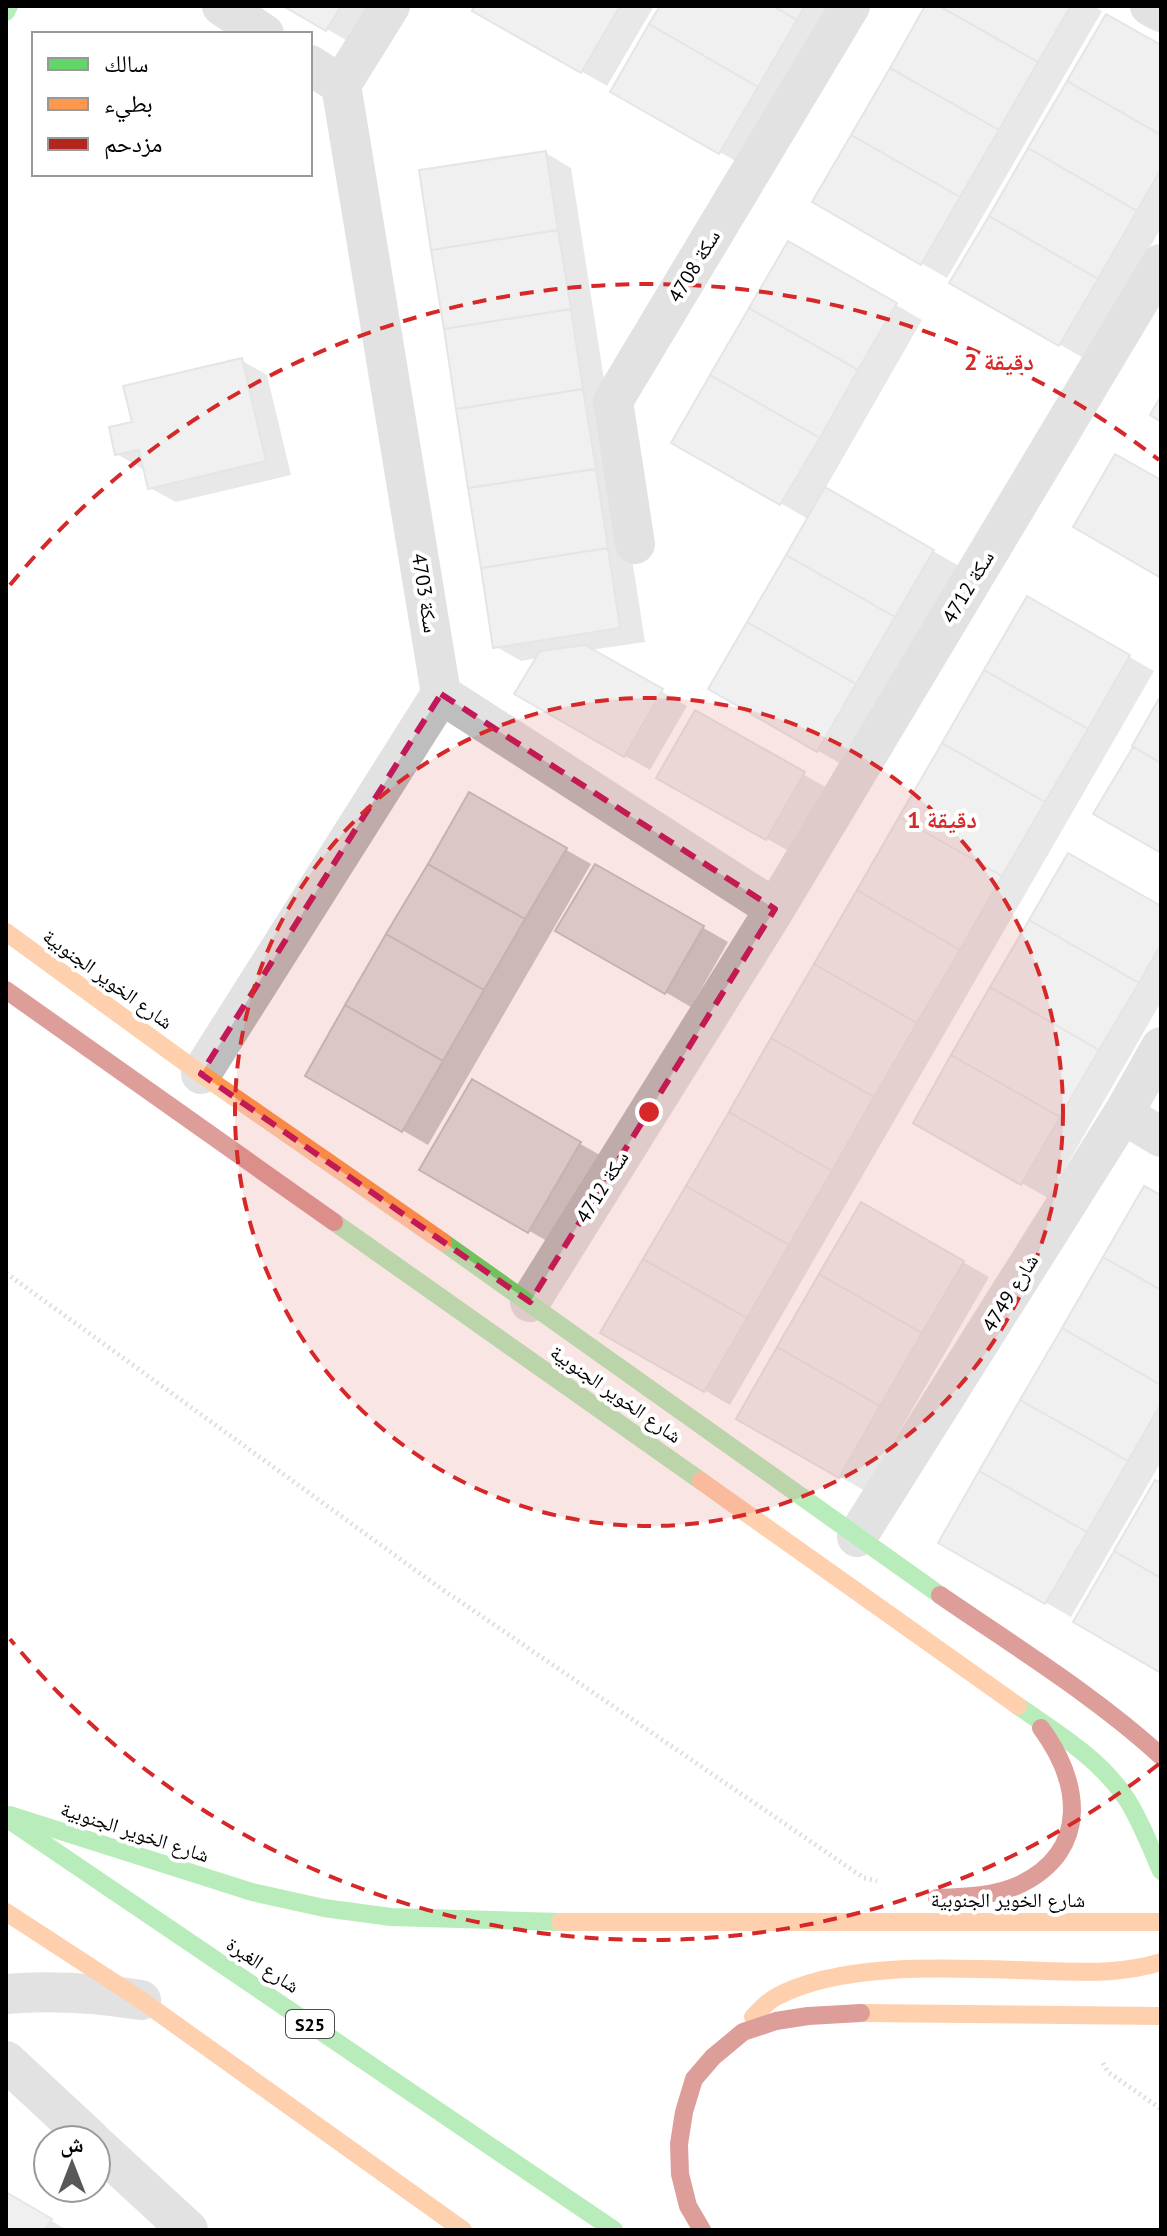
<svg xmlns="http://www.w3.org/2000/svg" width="1167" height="2236" viewBox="0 0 1167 2236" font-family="'PT Sans','Noto Naskh Arabic',sans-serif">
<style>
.shadow{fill:#0003}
.building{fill:#ddd;stroke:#c5c5c5;stroke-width:2}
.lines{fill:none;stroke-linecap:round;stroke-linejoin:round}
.path{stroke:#b8b8b8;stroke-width:5;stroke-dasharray:2 4;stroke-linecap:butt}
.street{stroke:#bebebe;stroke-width:40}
.fast{stroke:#63d668;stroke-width:18}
.slow{stroke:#ff974d;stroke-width:18}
.jam{stroke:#b3261e;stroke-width:18}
.marked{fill:none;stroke:#c2185b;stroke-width:6;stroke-dasharray:16 10;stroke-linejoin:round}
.ring{fill:none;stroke:#d62828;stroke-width:4;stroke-dasharray:14 10}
.labels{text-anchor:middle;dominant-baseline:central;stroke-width:8;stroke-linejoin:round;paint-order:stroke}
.shield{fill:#fff;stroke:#4c4c4c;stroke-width:2}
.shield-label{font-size:18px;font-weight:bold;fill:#000}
.street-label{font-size:20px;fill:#000;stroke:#fff}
.centre{fill:#d62828;stroke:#fff;stroke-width:4}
.ring-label{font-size:24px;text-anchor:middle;font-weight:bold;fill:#d62828;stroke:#fff;stroke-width:8;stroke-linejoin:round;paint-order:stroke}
</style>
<rect width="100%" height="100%" fill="#fff"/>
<path class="shadow" d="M287 6H375L353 44Z
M477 6H654L607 86 474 10Z
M662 6H839L746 167 613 91Z
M928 6H1093L1102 11 947 278 814 202Z
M1161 48V228L1085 359 952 282Z
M546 153 571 168 645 642 590 650 687 706 650 770 517 694 538 658 521 661 495 646Z
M789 243 922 320 825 489 959 566 843 765 710 689 808 519 674 442Z
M241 360 267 375 291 475 176 502 150 488 145 468 142 469 117 454 134 424Z
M1028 599 1154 671 730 1405 603 1332Z
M696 713 829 789 792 853 659 777Z
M470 795 591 864 428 1145 307 1075Z
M595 866 728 942 691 1007 558 930Z
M1161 908V1002L1048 1198 915 1122Z
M472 1082 605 1158 554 1245 421 1169Z
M1161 1197V1462L1071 1617 941 1542Z
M862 1204 989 1277 865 1491 738 1418Z
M6 2194 67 2230H6Z"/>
<path class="building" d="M283 6H341L326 31Z
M474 6H620L581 73 472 11Z
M660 6H773L797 20 758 87 649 24Z
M773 6H805L797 20Z
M925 6H939L1038 62 999 130 890 68Z
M939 6H1071L1038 62Z
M1106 14 1161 45V135L1067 81Z
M649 24 758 87 719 154 610 92Z
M890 68 999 130 960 197 851 135Z
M1067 81 1161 135V169L1137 211 1028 148Z
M851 135 960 197 921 265 812 202Z
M1028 148 1137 211 1098 279 989 216Z
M546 151 558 230 431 250 419 170Z
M989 216 1098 279 1059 346 949 283Z
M558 230 571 309 444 329 431 250Z
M788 241 897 303 858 370 749 308Z
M749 308 858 370 820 438 710 375Z
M571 309 583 389 456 409 444 329Z
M242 358 266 461 148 489 139 450 115 455 109 427 132 422 123 386Z
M710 375 820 438 780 505 671 443Z
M583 389 596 469 468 488 456 409Z
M1161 396V422L1150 415Z
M1115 454 1161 480V578L1073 527Z
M596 469 608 548 481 568 468 488Z
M825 487 934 550 895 617 786 555Z
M608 548 620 628 493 648 481 568Z
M786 555 895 617 856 684 747 622Z
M1027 596 1130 655 1088 729 984 670Z
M747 622 856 684 817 752 708 689Z
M585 645 663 689 624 757 514 694 540 651Z
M984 670 1088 729 1045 802 942 743Z
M1161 695V763L1132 746Z
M695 710 805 772 766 840 656 778Z
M942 743 1045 802 1002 876 899 817Z
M1133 747 1161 763V853L1093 814Z
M469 792 567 848 525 919 428 864Z
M899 817 1002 876 960 950 857 890Z
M1068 853 1161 906V944L1139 983 1029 920Z
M428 864 525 919 484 990 386 934Z
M595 864 704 926 665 994 555 931Z
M857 890 960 950 917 1023 814 964Z
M1029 920 1139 983 1099 1050 990 987Z
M386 934 484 990 443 1061 345 1005Z
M814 964 917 1023 874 1097 771 1038Z
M990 987 1099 1050 1060 1117 951 1055Z
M345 1005 443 1061 402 1132 305 1076Z
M771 1038 874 1097 832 1171 729 1112Z
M951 1055 1060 1117 1021 1185 913 1123Z
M472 1079 581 1142 528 1233 419 1170Z
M729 1112 832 1171 789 1245 686 1186Z
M686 1186 789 1245 747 1318 643 1259Z
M1144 1186 1161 1195V1290L1103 1257Z
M861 1202 964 1261 922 1333 819 1274Z
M1103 1257 1161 1290V1385L1062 1328Z
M643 1259 747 1318 704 1392 600 1333Z
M819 1274 922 1333 880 1406 777 1347Z
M1062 1328 1161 1385V1404L1128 1461 1020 1400Z
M777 1347 880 1406 839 1478 736 1419Z
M1020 1400 1128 1461 1087 1532 979 1471Z
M979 1471 1087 1532 1045 1604 938 1543Z
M1155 1480 1161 1483V1578L1114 1551Z
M1114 1551 1161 1578V1673L1073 1622Z
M6 2192 52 2219 45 2230H6Z"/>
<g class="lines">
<path class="path" d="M6 1273 436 1585 864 1878 877 1881
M1103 2063 1108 2072 1161 2109"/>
<path class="street" d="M222 6 264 34
M1150 6 1161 12
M341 85 390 6
M635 544 613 401 850 6
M441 694 775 909
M201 1074 441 694 341 85 310 65
M1123 1114 1161 1137
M530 1302 775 909 1161 264
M857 1537 1123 1114 1161 1047
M6 1994C52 1990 95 1993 141 2000
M6 2061 91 2140
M96 2145 188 2230"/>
<path class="fast" d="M6 12 9 6
M334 1222 701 1481
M443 1242 940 1595
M1018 1706C1057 1733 1099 1758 1126 1798 1141 1821 1150 1846 1161 1871
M10 1815 252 1892 324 1908 391 1917 560 1922
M6 1818 614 2230"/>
<path class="slow" d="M6 932 201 1074 443 1242
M701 1481 1018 1706
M6 1912 141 2000 463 2230
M560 1922H1161
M861 2013 1161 2016
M753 2017C760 2010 767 2002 776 1997 845 1959 969 1969 1046 1971 1086 1972 1123 1974 1161 1962"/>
<path class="jam" d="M6 990 334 1222
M940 1595C1014 1646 1094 1695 1161 1756
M937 1898C965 1897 996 1896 1021 1884 1091 1849 1080 1781 1041 1728
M702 2230 688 2206 680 2174 679 2144 684 2112 694 2079 713 2057 743 2032 776 2021 808 2016 861 2013"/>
</g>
<path d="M0 0H1167V2236H0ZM441 694 775 909 530 1302 201 1074Z" fill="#fff" fill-opacity=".55" fill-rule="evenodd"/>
<path class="marked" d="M441 694 775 909 530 1302 201 1074Z"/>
<circle cx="649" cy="1112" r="414" fill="#d62828" fill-opacity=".12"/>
<g class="ring">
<circle cx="649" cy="1112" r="414"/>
<path d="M1159 1764A828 828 0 0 1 10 1639M10 585A828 828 0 0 1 1159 460"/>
</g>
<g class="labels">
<rect class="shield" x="286" y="2010" width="48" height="28" rx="6"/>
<g class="shield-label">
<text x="310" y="2024">S25</text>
</g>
<g class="street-label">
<text transform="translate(694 266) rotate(-59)">سكة 4708</text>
<text transform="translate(968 587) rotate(-59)">سكة 4712</text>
<text transform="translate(425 593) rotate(81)">4703 سكة</text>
<text transform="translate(108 979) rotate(36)">شارع الخوير الجنوبية</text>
<text transform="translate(602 1187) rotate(-58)">سكة 4712</text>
<text transform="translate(1010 1293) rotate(-58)">4749 شارع</text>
<text transform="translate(616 1394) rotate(35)">شارع الخوير الجنوبية</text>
<text transform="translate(135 1832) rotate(18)">شارع الخوير الجنوبية</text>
<text x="1008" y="1900">شارع الخوير الجنوبية</text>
<text transform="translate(263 1965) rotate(34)">شارع الغبرة</text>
</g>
</g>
<circle cx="649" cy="1112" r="12" class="centre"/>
<g class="ring-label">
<text x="999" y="370">2 دقيقة</text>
<text x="942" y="828">1 دقيقة</text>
</g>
<rect width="1167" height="2236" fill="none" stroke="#000000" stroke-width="16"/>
<rect x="32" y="32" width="280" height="144" fill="#ffffff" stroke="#999999" stroke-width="2"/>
<rect x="48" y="58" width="40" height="12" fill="#63d668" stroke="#999999" stroke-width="2"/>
<text x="104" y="72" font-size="24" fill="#000000">سالك</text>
<rect x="48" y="98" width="40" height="12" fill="#ff974d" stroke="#999999" stroke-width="2"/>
<text x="104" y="112" font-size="24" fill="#000000">بطيء</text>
<rect x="48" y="138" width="40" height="12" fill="#b3261e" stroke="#999999" stroke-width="2"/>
<text x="104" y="152" font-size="24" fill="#000000">مزدحم</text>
<g transform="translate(72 2164)"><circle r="38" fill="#ffffff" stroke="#999999" stroke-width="2"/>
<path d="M0-6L14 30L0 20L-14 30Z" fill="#595959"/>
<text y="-12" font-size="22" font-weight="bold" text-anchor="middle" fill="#000000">ش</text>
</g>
</svg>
